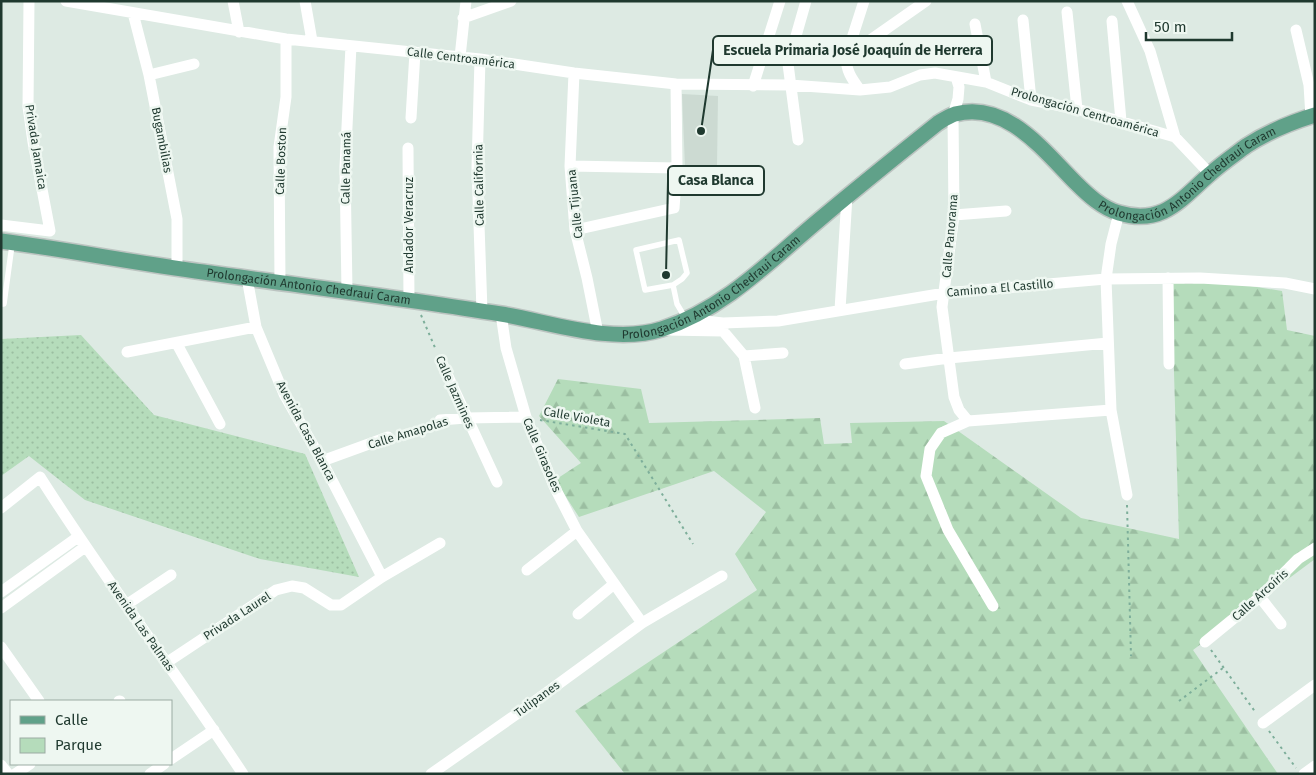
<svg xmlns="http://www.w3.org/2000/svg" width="1316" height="775" viewBox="0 0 1316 775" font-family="'Fira Sans',sans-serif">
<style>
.built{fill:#ccdad2}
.green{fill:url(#green-dots)}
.forest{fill:url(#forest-firs)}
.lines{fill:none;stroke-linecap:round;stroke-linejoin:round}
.primary-casing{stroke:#bcc4c1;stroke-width:18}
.path{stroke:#7dae9a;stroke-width:2;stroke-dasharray:2.5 4;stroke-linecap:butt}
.service{stroke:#fff;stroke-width:5.5}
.minor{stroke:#fff;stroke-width:11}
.primary{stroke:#60a189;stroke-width:15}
.labels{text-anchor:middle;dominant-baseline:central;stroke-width:5;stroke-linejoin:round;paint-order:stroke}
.street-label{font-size:12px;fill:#1f392f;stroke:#eef7f1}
.leader{fill:none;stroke:#1f392f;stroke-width:2}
.callout-dot{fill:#1f392f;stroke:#eef7f1;stroke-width:2}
.callout{fill:#eef7f1;stroke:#1f392f;stroke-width:2}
.callout-label{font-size:14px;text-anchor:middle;font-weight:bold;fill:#1f392f}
</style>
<defs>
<pattern id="green-dots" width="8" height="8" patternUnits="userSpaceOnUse" patternTransform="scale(1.25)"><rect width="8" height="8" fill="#b5dcbb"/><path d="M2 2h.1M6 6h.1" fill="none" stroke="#9bbea1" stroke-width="1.8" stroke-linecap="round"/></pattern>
<pattern id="forest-firs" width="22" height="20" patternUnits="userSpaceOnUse" patternTransform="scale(1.25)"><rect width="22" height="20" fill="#b5dcbb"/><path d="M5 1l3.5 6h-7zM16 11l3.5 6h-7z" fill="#9bbea1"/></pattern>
</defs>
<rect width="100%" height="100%" fill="#ddeae3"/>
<path class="built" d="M682 94 718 96 717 166H685Z"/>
<path class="green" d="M81 335 154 415 305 454 359 577 260 559 85 500 29 456 1 476V339Z"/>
<path class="forest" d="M1171 273 1282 291 1287 330 1315 336V559L1193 650 1278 774H625L575 711 757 590 735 554 766 512 714 471 579 517 555 480 581 463 539 416 558 379 641 389 649 423 820 418 824 444 852 443 850 423 944 421 1081 518 1179 539Z"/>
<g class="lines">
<defs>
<g id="primary">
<path id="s1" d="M1 241C69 250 136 263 203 272 302 286 402 298 501 314 550 322 613 345 662 329 724 309 770 261 819 220 858 187 898 155 938 123 943 120 949 116 955 114 1006 100 1044 151 1076 183 1088 195 1102 208 1119 213 1163 226 1181 199 1210 174 1221 164 1234 155 1246 146 1266 133 1292 122 1315 115"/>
</g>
</defs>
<use href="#primary" class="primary-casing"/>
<path class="path" d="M421 315 436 350
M540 420 625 434 693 544
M400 433 431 423
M1127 505 1131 656
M1211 650 1256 713
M1179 701 1223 668
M1269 731 1296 768"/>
<path class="service" d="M673 285 682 279 687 273 679 240 636 250 645 290 673 285 677 304 686 319
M1 304H4L12 245"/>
<path class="minor" d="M66 1 286 39 480 59 574 73 676 84 790 85 860 90 890 87 920 75 935 73 986 82 1031 100 1077 109 1175 137 1210 174
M233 1 239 32
M305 1 312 41
M1127 1 1150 51 1175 137
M1067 12 1077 109
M133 13 149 75 177 219V269
M463 18 511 1
M1023 20 1031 100
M1112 21 1121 121
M975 24 986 82
M1296 30 1309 85 1311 117
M460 57 466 1
M846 57 926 1
M480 59 477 167 482 311
M574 73 570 166 575 230 587 278 598 333
M149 75 194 64
M956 77 959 87 958 99 953 115 954 215 942 307 954 397 959 410 968 421
M753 86 780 1
M860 90C852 79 846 71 846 57L864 1
M411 118 415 52
M798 140 788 64 806 1
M408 148 409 301
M570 166 677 168
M1119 213 1111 244 1106 279 1111 410 1127 495
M954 215 1006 211
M1 225 50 231 33 142 28 107 29 1
M575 230 674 208 677 168 676 84
M247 278 256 327 284 394 322 461 382 577
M1168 278 1169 364
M280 283 279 147 286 97V39
M347 291 345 167 351 46
M840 310 847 196
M501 314 506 348 526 417 554 486 577 531 642 623
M686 319 723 323 778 321 945 293 1106 279 1200 278 1285 283 1315 289
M723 323V331L744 356 755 408
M665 330 723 331
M177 344 220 424
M127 352 256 327
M744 356 783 353
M441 361 497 482
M905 364 949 358 1108 343
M440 420 466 418 526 417
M322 461 388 437
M1 508 40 477C104 578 177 674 243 774
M527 570 577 531
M1 592 78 537
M1260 597 1281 624
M126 605 171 575
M993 606 948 530 926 476 930 449 941 433 968 421 1111 410
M1 608 85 547
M578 614 614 584
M1205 642 1260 597 1298 559 1315 548
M1 647 39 701
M166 663 276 590 292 586 304 588 331 605H341L382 577 440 543
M119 701H120
M1263 723 1315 685
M171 759 214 730
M1 765 8 774
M15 774 30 764
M150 774 164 764
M431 774 531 704 642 623 722 576
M1304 774 1315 766"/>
<use href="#primary" class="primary"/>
</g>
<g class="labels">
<g class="street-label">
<text transform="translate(461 58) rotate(7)">Calle Centroamérica</text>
<text transform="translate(1085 112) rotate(16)">Prolongación Centroamérica</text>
<text transform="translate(162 140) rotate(79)">Bugambilias</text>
<text transform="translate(36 147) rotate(81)">Privada Jamaica</text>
<text transform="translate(281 161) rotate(-88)">Calle Boston</text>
<text stroke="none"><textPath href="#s1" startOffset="1315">Prolongación Antonio Chedraui Caram</textPath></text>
<text transform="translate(346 168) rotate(-89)">Calle Panamá</text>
<text transform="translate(479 185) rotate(-91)">Calle California</text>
<text transform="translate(575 204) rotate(-96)">Calle Tijuana</text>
<text transform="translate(409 225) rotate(-90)">Andador Veracruz</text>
<text transform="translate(950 236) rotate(-85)">Calle Panorama</text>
<text stroke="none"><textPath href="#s1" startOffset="731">Prolongación Antonio Chedraui Caram</textPath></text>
<text stroke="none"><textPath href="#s1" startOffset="311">Prolongación Antonio Chedraui Caram</textPath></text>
<text transform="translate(1000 288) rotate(-5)">Camino a El Castillo</text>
<text transform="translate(455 392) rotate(66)">Calle Jazmines</text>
<text transform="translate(577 417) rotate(10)">Calle Violeta</text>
<text transform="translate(306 431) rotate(62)">Avenida Casa Blanca</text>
<text transform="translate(408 433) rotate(-17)">Calle Amapolas</text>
<text transform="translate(542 455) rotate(67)">Calle Girasoles</text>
<text transform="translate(1260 595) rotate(-42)">Calle Arcoíris</text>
<text transform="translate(237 616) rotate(-33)">Privada Laurel</text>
<text transform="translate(141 626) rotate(55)">Avenida Las Palmas</text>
<text transform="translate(537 699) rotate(-36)">Tulipanes</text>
</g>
</g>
<path class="leader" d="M701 131L713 50M666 275L668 181"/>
<g class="callout-dot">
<circle cx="701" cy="131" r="5"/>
<circle cx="666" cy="275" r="5"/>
</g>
<g class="callout">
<rect x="713" y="36" width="279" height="29" rx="5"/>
<rect x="668" y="166" width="96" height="29" rx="5"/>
</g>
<g class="callout-label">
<text x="853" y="55">Escuela Primaria José Joaquín de Herrera</text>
<text x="716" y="185">Casa Blanca</text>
</g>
<rect width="1316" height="775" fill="none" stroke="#1f392f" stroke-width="5"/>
<rect x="10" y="700" width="162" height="65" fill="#eef7f1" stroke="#9baba3"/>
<rect x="20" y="716" width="25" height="8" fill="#60a189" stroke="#9baba3"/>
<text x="55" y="725" font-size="15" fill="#1f392f">Calle</text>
<rect x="20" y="738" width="25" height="15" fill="#b5dcbb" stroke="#9baba3"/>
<text x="55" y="750" font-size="15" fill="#1f392f">Parque</text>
<path d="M1146 32v8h86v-8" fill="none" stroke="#1f392f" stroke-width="2.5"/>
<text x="1154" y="32" font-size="15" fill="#1f392f" stroke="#eef7f1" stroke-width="4" paint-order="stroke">50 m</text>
</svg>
